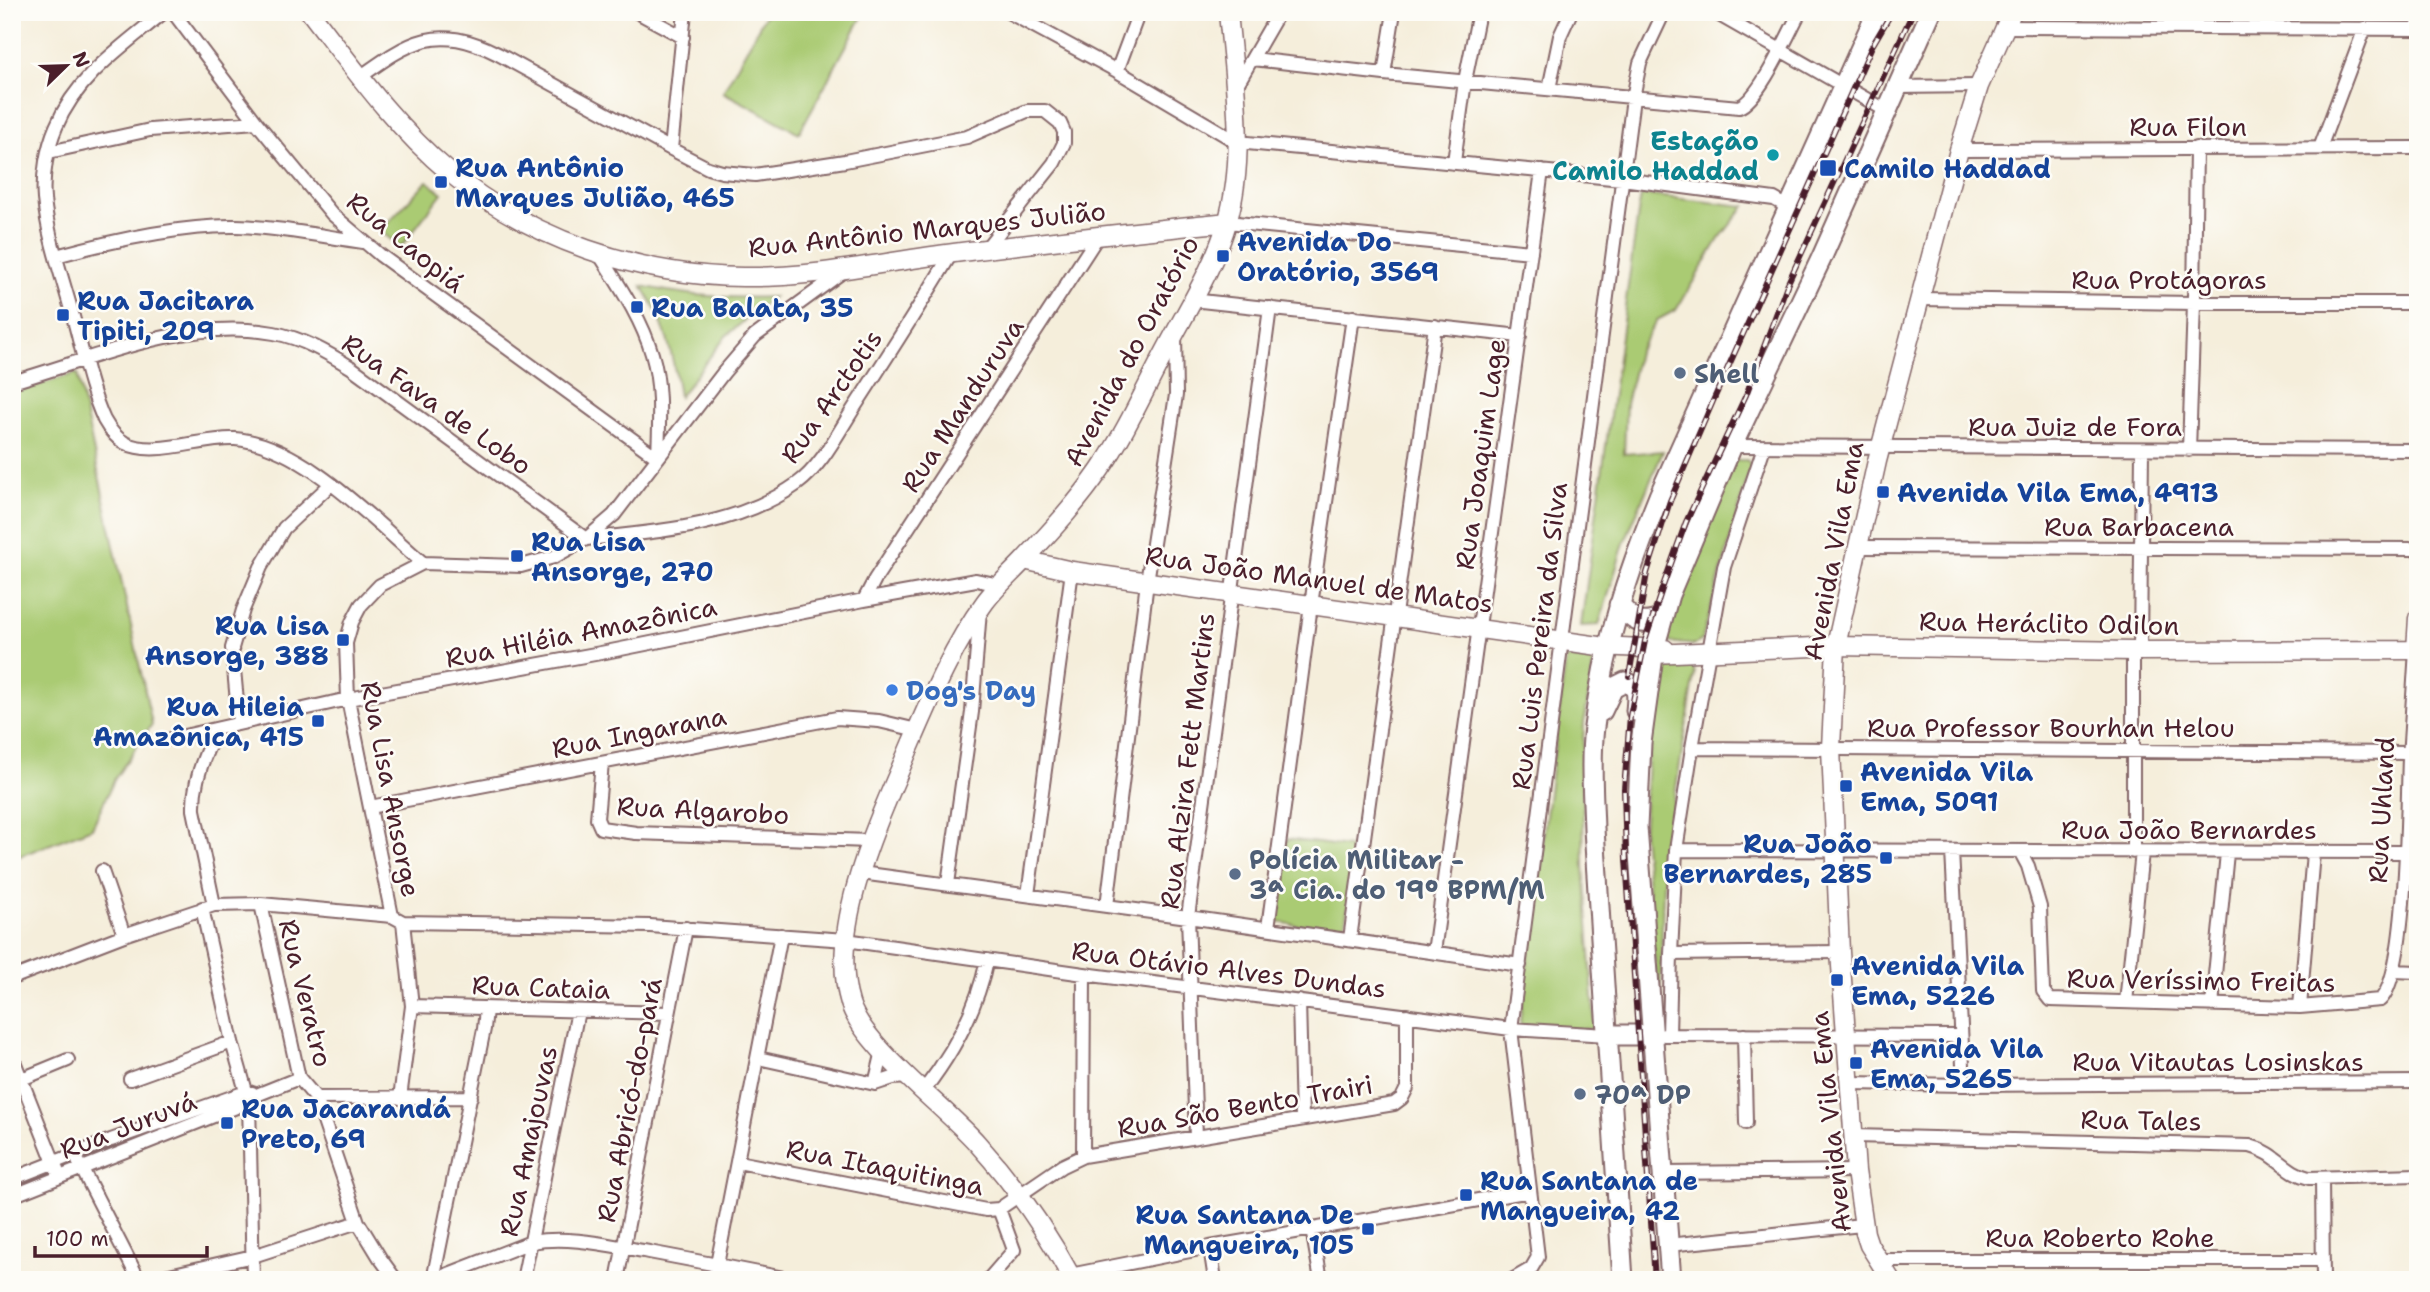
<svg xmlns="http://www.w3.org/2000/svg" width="2430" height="1292" viewBox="0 0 2430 1292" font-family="'Shantell Sans',sans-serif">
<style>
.green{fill:#aacb73;stroke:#7a754f;stroke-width:2}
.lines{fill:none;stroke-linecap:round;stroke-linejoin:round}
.street-casing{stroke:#866769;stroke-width:16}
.secondary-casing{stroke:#866769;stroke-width:21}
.primary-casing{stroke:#866769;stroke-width:23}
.street{stroke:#fff;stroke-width:12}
.secondary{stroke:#fff;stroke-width:18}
.primary{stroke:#fff;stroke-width:19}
.rail-casing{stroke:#4a1f2b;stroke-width:6}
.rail{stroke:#fdfcf7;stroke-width:3.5;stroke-dasharray:10;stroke-linecap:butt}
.culture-dot{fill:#0f9aa8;stroke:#fdfcf7;stroke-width:2.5}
.transit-dot{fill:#1a4fb4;stroke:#fdfcf7;stroke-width:2.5}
.service-dot{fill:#5c6f8a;stroke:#fdfcf7;stroke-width:2.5}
.shop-dot{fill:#3f7fe0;stroke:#fdfcf7;stroke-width:2.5}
.labels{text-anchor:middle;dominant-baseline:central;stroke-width:5;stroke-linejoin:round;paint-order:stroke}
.street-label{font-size:26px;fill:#4a1f2b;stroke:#fdfcf7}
.culture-label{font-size:26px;font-weight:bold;fill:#0d838f;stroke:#fdfcf7;text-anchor:end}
.transit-label{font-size:26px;font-weight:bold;fill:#164399;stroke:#fdfcf7;text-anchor:start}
.service-label{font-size:26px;font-weight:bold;fill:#4e5e75;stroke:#fdfcf7;text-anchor:start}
.shop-label{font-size:26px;font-weight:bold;fill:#366cbe;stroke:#fdfcf7;text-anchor:start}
</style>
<rect width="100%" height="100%" fill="#fdfcf7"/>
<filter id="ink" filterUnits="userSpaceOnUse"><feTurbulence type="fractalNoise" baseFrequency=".0143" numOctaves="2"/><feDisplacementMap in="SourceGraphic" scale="14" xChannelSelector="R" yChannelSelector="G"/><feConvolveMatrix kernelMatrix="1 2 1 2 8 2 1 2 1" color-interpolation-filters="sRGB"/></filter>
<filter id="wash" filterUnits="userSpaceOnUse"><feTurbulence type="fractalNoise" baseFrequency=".00686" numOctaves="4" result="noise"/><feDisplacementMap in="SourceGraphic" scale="28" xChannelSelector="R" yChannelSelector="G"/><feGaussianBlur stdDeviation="1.57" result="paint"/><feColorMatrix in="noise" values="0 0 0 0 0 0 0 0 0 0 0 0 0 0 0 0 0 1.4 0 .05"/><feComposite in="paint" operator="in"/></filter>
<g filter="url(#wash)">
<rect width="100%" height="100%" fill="#f5eedb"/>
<path class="green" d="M767 12H858L863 15 799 133 723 92Z
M427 181 442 193 401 247 380 231Z
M1646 195 1745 206 1719 239 1676 310 1657 320 1638 352 1626 404 1624 454 1663 451 1624 543 1599 625 1581 626 1638 213 1641 196Z
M642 286C685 296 729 299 773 297L726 336 679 397C673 354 666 323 642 286Z
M77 373 152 724 114 780 92 828 12 859V393Z
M1729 460H1747L1751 466 1702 640 1694 645 1661 641Z
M1566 658 1594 660 1584 723 1582 763 1584 866 1595 1027 1590 1029 1522 1028 1520 1021Z
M1660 662 1688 664 1693 667 1695 674 1674 800 1663 887 1660 1017 1643 834 1648 762Z
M1287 839 1356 848 1344 932 1276 922Z"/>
</g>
<g filter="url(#ink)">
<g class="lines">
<defs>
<path id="street" d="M164 12C123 46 77 76 56 127 47 148 42 176 44 199 48 238 62 276 72 313 82 348 89 387 104 420 109 429 116 438 125 443 154 458 203 437 235 439 302 444 374 521 423 563
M173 12 256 122 332 214 380 255 658 458
M637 12 683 37
M685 12 671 149 708 168 722 172 755 175 845 161 967 137 1027 111H1045L1060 123 1064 132V143L1054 163 985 250
M1008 12 1117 71 1237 142 1622 179 1774 199 1781 203 1787 211
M1714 12 1887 111
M2005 27 2418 29
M1253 59 1384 74 1739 107C1760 99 1788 34 1800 12
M1117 71 1139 12
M1384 74 1394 12
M360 77C410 41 437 23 498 54L671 149
M1897 87 1979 86
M1235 88 1279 12
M1549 89 1560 36 1571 12
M2320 148 2365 28
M1959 150 2418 148
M49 152 150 130 256 122
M1454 162 1465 81 1479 12
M1227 222 1531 252
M598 252C618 284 641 317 652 354 662 387 659 423 658 457
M56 256C111 241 179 225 236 226 278 227 321 236 363 242
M1920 299 2194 303H2418
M1192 300 1520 336
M12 382C96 358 185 317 274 333 302 338 328 353 352 368L586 539C656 532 737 527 797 484 821 467 838 433 854 408 887 357 920 306 951 254
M1732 446 2418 450
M2189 450 2194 303 2196 148
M1859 547 2418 549
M864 600 875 579 1098 236
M2140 651 2142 450
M239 723 232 648 243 610 261 567 284 528 331 484
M171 739 348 699 606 652 864 600 976 580 1000 585
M1692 748 2409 753
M602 763 597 819 601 828 636 833 870 841
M370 807 837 718 879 721 917 730
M1676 850 2407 852
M1952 851 1964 1085
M2020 851 2028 866 2040 907 2043 991 2050 1000 2300 1007 2380 1000C2408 975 2407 801 2409 758 2411 722 2414 686 2416 650
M2133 852V651
M102 871 124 935
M861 873 1188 917 1520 965
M948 884 972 712 980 610
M1028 895 1072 571
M261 904 299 1078 316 1098 358 1222 380 1258 396 1280
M214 905 194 810C193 782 204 754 217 730
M1107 906 1147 582 1176 395 1175 333
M202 908 232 1042 249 1102 253 1280
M403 922 650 926 846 940 1084 974 1511 1029 1607 1035
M1268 928 1311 605 1353 317
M1350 939 1435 326
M1434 952 1542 171
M1671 954 1840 952
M2394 971 2418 972
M12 978 124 935 214 905 261 904 392 916
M1299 1001 1302 1118
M2126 1002 2142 852
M2212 1005 2227 853
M412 1006 669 1013
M2300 1007 2313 853
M1664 1035 1961 1036
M1669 1035 1671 954 1676 850 1692 748 1724 567 1764 447
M1744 1035 1746 1123
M12 1056 57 1170
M758 1058 875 1084 893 1078 909 1077
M130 1079 232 1042
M12 1083 68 1060
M1850 1083 1964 1085 2418 1082
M875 1084 883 1051
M924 1090C955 1050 977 1009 987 960
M316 1098 471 1097
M400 1098 412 1006 403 922 392 916 348 699 346 643 352 622 361 605 380 585 423 563 521 566 554 557 586 539 614 515 724 372 755 336 845 270
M1854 1136 2250 1146C2278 1153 2284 1172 2309 1178L2418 1175
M1196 1137 1188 917 1270 308
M1083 1156 1084 974
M78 1161 139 1280
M738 1162 986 1210 999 1209 1062 1166 1083 1156 1394 1104 1402 1098 1407 1088V1015
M1663 1173 1856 1171
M2322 1178 2323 1280
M12 1179 111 1140 246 1092 252 1093
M12 1196 249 1102 259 1094 299 1078
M1312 1229 1321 1280
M1668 1245 1862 1225
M1210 1247 1215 1280
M1878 1260H2323
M1070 1275 1210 1247 1530 1191
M147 1280 253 1256 358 1222
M433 1280 531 1242C570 1235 611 1246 649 1252 697 1261 745 1270 793 1280
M433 1280 484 1029 486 1009
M523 1280 578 1011
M617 1280 686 928
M714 1280 781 935
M988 1280 1014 1250 999 1209
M1512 1280 1531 1269 1538 1257 1511 1029 1633 98 1640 63 1664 12
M2417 1280 2418 1278"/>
<path id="secondary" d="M310 12C354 69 394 126 449 172 530 239 638 276 743 277 813 278 884 262 954 253 1045 241 1136 232 1227 222
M1024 560 1072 571 1599 646 1665 649
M1653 654 1836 646 2133 651 2416 650 2418 618
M1073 1280C1046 1230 1015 1185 977 1143 945 1107 862 1045 850 1003 827 928 879 819 908 751 930 700 952 647 985 602 996 587 1012 573 1025 559 1051 531 1078 502 1100 470 1126 432 1145 389 1167 348 1188 308 1214 267 1227 223 1247 156 1234 80 1228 12
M1891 1280 1869 1245 1865 1233 1856 1171 1840 952 1831 748 1836 646 1877 461 1959 150 1979 86 2012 12"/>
<path id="primary" d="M1619 605C1635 622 1639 627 1662 618
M1602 711 1613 688 1625 682C1640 686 1637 698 1636 711
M1607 1035H1653
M1623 1280 1594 829C1593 795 1590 761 1594 727 1604 644 1628 573 1659 496L1877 12
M1671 1280 1637 827 1641 743 1654 649 1669 595 1732 446 1821 259 1931 12"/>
</defs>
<use href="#street" class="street-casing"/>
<use href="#secondary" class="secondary-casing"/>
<use href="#primary" class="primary-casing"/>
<use href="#street" class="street"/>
<use href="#secondary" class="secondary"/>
<use href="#primary" class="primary"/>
<defs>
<path id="rail" d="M1629 676 1647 573 1670 501 1713 401 1872 46 1892 12
M1655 1280 1626 859 1624 789 1630 716 1645 641 1663 586 1686 522 1746 395 1787 285 1913 12"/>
</defs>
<use href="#rail" class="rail-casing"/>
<use href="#rail" class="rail"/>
</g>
</g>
<circle class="culture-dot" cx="1773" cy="155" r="7"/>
<g class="transit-dot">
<rect x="1819" y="159" width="18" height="18" rx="3.5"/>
<rect x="434" y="175" width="14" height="14" rx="3.5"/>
<rect x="1216" y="249" width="14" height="14" rx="3.5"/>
<rect x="630" y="300" width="14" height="14" rx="3.5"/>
<rect x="56" y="308" width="14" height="14" rx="3.5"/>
<rect x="1876" y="485" width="14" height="14" rx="3.5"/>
<rect x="510" y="549" width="14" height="14" rx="3.5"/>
<rect x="336" y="633" width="14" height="14" rx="3.5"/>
<rect x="311" y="714" width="14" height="14" rx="3.5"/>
<rect x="1839" y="779" width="14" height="14" rx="3.5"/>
<rect x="1879" y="851" width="14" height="14" rx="3.5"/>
<rect x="1830" y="973" width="14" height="14" rx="3.5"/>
<rect x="1849" y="1056" width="14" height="14" rx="3.5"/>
<rect x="220" y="1116" width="14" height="14" rx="3.5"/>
<rect x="1459" y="1188" width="14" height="14" rx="3.5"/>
<rect x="1361" y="1222" width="14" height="14" rx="3.5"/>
</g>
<g class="service-dot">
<circle cx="1680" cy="373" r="7"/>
<circle cx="1235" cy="874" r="7"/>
<circle cx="1580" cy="1094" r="7"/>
</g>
<circle class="shop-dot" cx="892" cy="690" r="7"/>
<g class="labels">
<g class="street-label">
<text x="2188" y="126">Rua Filon</text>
<text transform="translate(927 229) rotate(-6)">Rua Antônio Marques Julião</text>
<text transform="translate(406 242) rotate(39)">Rua Caopiá</text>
<text x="2169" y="279">Rua Protágoras</text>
<text transform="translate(1131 351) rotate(-62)">Avenida do Oratório</text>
<text transform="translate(831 396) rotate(-55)">Rua Arctotis</text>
<text transform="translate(437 404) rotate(35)">Rua Fava de Lobo</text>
<text transform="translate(962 405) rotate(-57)">Rua Manduruva</text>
<text x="2075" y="426">Rua Juiz de Fora</text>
<text transform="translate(1480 454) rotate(-82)">Rua Joaquim Lage</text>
<text x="2139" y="526">Rua Barbacena</text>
<text transform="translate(1833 551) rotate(-79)">Avenida Vila Ema</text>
<text transform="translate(1319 579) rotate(8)">Rua João Manuel de Matos</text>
<text transform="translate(2049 623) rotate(1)">Rua Heráclito Odilon</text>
<text transform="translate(581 632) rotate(-11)">Rua Hiléia Amazônica</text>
<text transform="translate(1539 636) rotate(-83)">Rua Luis Pereira da Silva</text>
<text x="2051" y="727">Rua Professor Bourhan Helou</text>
<text transform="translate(639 732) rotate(-11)">Rua Ingarana</text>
<text transform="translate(1187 761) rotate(-83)">Rua Alzira Fett Martins</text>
<text transform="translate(391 789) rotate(79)">Rua Lisa Ansorge</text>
<text transform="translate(703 810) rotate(3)">Rua Algarobo</text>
<text transform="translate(2381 810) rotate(-87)">Rua Uhland</text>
<text x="2189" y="829">Rua João Bernardes</text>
<text transform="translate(1229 969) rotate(7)">Rua Otávio Alves Dundas</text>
<text transform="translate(2201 980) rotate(1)">Rua Veríssimo Freitas</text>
<text transform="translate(541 987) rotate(2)">Rua Cataia</text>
<text transform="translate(306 993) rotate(76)">Rua Veratro</text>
<text x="2218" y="1061">Rua Vitautas Losinskas</text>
<text transform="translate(629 1100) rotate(-79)">Rua Abricó-do-pará</text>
<text transform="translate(1245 1106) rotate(-10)">Rua São Bento Trairi</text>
<text transform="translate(2141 1120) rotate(1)">Rua Tales</text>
<text transform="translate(1830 1122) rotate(-96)">Avenida Vila Ema</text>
<text transform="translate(128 1125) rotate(-21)">Rua Juruvá</text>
<text transform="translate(528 1141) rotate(-78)">Rua Amajouvas</text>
<text transform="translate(885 1167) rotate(11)">Rua Itaquitinga</text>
<text x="2100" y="1237">Rua Roberto Rohe</text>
</g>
<g class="culture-label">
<text x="1759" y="140">Estação<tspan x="1759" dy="30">Camilo Haddad</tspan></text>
</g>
<g class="transit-label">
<text x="455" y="167">Rua Antônio<tspan x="455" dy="30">Marques Julião, 465</tspan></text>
<text x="1844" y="168">Camilo Haddad</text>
<text x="1237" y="241">Avenida Do<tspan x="1237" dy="30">Oratório, 3569</tspan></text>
<text x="77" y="300">Rua Jacitara<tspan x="77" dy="30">Tipiti, 209</tspan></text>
<text x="651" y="307">Rua Balata, 35</text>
<text x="1897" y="492">Avenida Vila Ema, 4913</text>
<text x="531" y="541">Rua Lisa<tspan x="531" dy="30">Ansorge, 270</tspan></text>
<text x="329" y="625" text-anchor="end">Rua Lisa<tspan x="329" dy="30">Ansorge, 388</tspan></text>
<text x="304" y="706" text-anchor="end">Rua Hileia<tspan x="304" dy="30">Amazônica, 415</tspan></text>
<text x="1860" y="771">Avenida Vila<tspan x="1860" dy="30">Ema, 5091</tspan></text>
<text x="1872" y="843" text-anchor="end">Rua João<tspan x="1872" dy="30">Bernardes, 285</tspan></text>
<text x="1851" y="965">Avenida Vila<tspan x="1851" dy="30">Ema, 5226</tspan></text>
<text x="1870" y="1048">Avenida Vila<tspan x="1870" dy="30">Ema, 5265</tspan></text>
<text x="241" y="1108">Rua Jacarandá<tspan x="241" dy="30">Preto, 69</tspan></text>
<text x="1480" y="1180">Rua Santana de<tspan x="1480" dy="30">Mangueira, 42</tspan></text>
<text x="1354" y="1214" text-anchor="end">Rua Santana De<tspan x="1354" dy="30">Mangueira, 105</tspan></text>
</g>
<g class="service-label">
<text x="1694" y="373">Shell</text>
<text x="1249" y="859">Polícia Militar -<tspan x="1249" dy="30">3ª Cia. do 19º BPM/M</tspan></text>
<text x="1594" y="1094">70ª DP</text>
</g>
<g class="shop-label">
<text x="906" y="690">Dog's Day</text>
</g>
</g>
<rect width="2430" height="1292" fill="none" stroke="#fdfcf7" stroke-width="42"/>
<g transform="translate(66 66) rotate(67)" stroke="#fdfcf7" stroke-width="5" paint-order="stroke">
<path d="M0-5L12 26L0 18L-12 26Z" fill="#4a1f2b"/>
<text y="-10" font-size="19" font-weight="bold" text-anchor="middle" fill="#4a1f2b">N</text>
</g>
<path d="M35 1246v10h172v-10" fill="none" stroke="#4a1f2b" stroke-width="3.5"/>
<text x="46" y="1246" font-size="21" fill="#4a1f2b" stroke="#fdfcf7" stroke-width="5" paint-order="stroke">100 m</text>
</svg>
